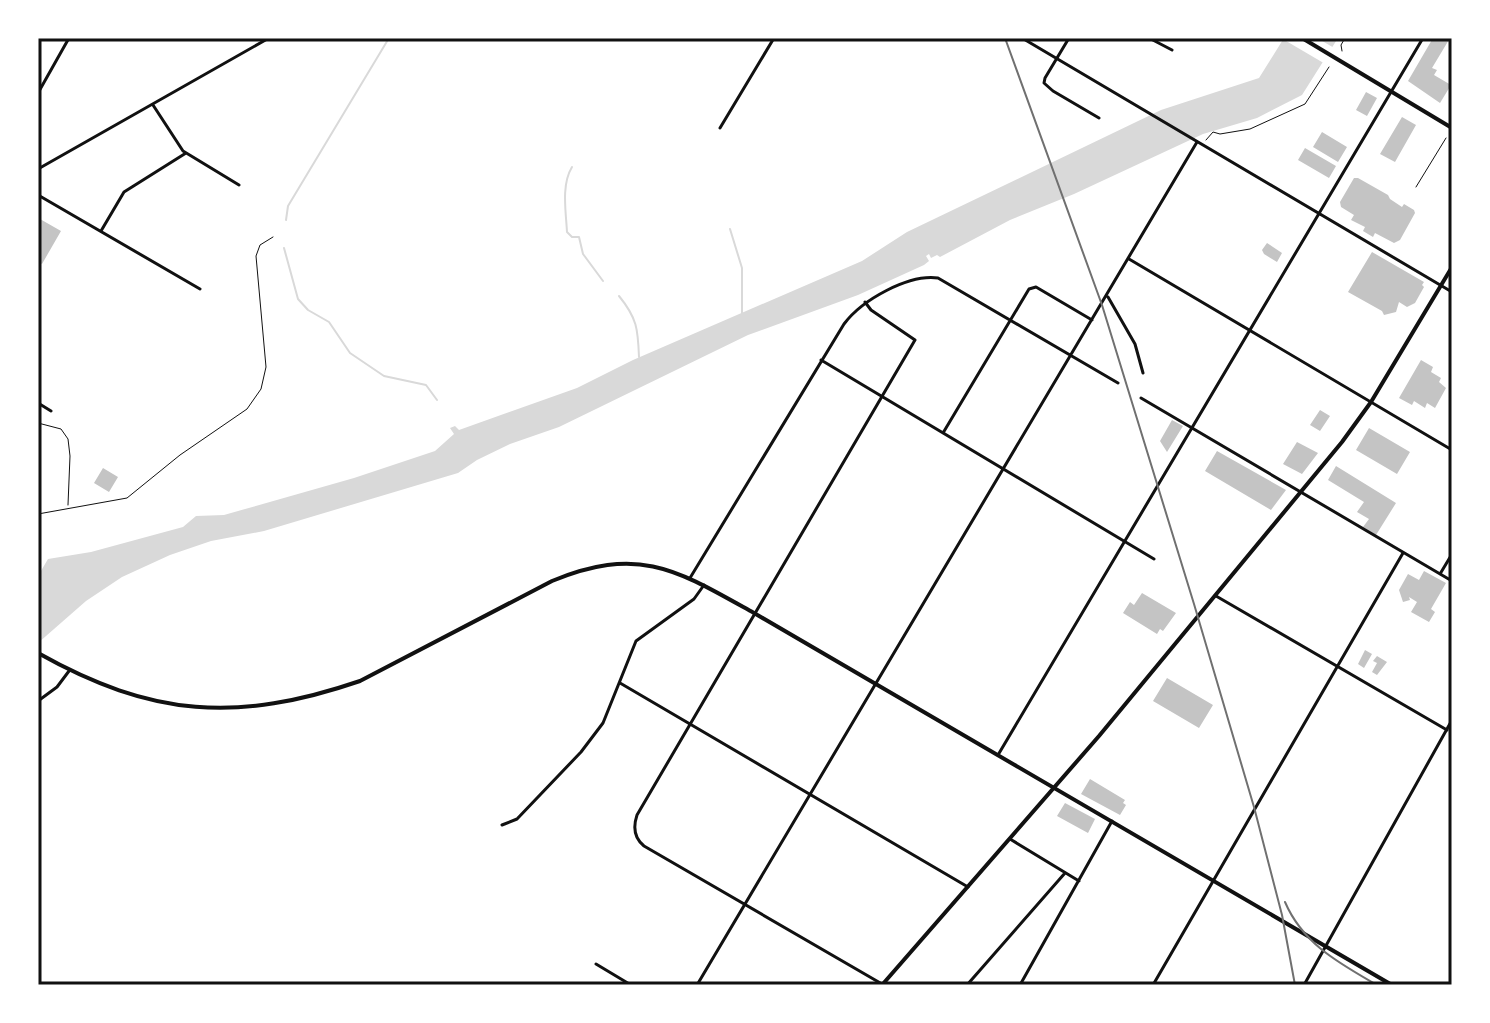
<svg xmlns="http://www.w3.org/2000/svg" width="1490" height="1023" viewBox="0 0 1490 1023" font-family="'Times New Roman',serif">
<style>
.water{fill:#d9d9d9}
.pier{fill:#fff}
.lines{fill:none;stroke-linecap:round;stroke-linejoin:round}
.stream{stroke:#d9d9d9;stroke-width:2}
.building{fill:#c4c4c4}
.path{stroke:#111;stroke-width:1}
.minor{stroke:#111;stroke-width:3}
.tertiary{stroke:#111;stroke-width:3}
.secondary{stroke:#111;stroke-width:4}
.trunk{stroke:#111;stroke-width:4}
.rail{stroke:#707070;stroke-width:2}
.neatline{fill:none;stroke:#111;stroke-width:3}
</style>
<rect width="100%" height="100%" fill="#fff"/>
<path class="water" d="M1284 38H1338L1302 95 1257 118 1203 134 1074 194 1010 220 940 257 937 255 931 258 929 254 926 256 929 261 924 265 858 295 748 335 559 427 510 444 477 460 458 473 264 531 211 541 170 555 122 577 86 601 38 643V576L48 559 91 552 183 527 196 516 224 515 354 478 435 451 454 434 450 428 455 426 459 430 577 388 633 360 862 261 907 232 1161 110 1259 78Z"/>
<path class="pier" d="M1281 38H1317L1336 49 1327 65Z"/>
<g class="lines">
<path class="stream" d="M572 167C561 185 566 212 567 232L572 237H579L583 254 603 281
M286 220 288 206 389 38
M730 229 742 268V313
M284 248 298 299 308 310 329 322 350 353 384 376 426 385 437 400
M619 296C637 318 638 329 639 357"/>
</g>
<path class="building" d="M1433 38H1450L1432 68 1437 70 1434 75 1451 85 1440 103 1408 81Z
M1366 92 1377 98 1367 116 1356 110Z
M1402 117 1416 125 1395 162 1380 154Z
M1322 132 1347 147 1338 162 1313 147Z
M1305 148 1336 166 1329 178 1298 160Z
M1354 178H1358L1388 195 1390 199 1402 207 1404 204 1414 210 1415 213 1400 240 1394 243 1375 233 1373 237 1363 231 1365 227 1351 220 1354 215 1341 207 1340 202Z
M40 219 61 231 42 264 38 262Z
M1267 243 1282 253 1277 262 1264 254 1262 250Z
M1372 252 1424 282 1422 285 1424 287 1415 303 1407 307 1399 302 1396 312 1384 315 1382 311 1348 292Z
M1421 360 1433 367 1431 372 1441 378 1439 382 1446 388 1435 408 1427 403 1425 408 1414 401 1412 405 1399 398Z
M1320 410 1330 416 1320 431 1310 425Z
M1172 420 1183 426 1167 452 1160 441Z
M1369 428 1410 452 1397 474 1356 450Z
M1297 442 1318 453 1302 474 1283 464Z
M1217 451 1286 490 1271 510 1205 471Z
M1336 466 1396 503 1376 535 1363 527 1369 519 1357 512 1364 502 1328 480Z
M103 468 118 477 109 492 94 483Z
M1424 571 1446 583 1431 609 1435 612 1429 622 1411 612 1417 602 1409 597 1410 600 1403 602 1399 590 1408 574 1419 580Z
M1142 593 1176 613 1163 631 1160 629 1157 634 1123 613 1130 602 1134 605Z
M1365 650 1372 654 1364 668 1358 664Z
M1377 656 1387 662 1377 675 1372 672 1377 663 1373 661Z
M1167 678 1213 705 1199 728 1153 701Z
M1090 779 1125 800 1123 803 1126 805 1120 815 1081 794Z
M1065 803 1095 819 1088 833 1057 816Z"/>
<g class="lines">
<path class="path" d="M1342 51 1341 45 1345 38
M1206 140 1213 132 1220 134 1250 129 1305 104 1329 67
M1416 187 1446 138
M38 423 61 429 68 439 70 456 68 505
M38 514 127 498 180 455 247 409 261 389 266 367 256 256 260 245 273 237"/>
<path class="minor" d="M1069 38 1045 78 1044 83 1053 91 1099 118
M1149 38 1172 50
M153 105 183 151 239 185
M720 128 774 38
M38 195 200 289
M101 231 124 192 186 153
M1129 259 1452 450
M1108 297 1135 344 1143 373
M865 302 871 310 915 340 637 815C633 827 634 838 644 846L882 984
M821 360 1154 559
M38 403 51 411
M943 433 1029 289 1036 287 1092 320
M690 578 844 324C862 300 908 274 938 278L1118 383
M1216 596 1447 730
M620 683 968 887
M502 825 517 819 581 752 603 723 636 641 694 599 704 585
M1010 839 1079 881
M596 964 631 985
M697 985 1197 142
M967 985 1065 873
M1020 985 1112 821
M1153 985 1403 553"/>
<path class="tertiary" d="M1022 38 1452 292
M38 93 69 38
M38 169 269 38
M1141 398 1452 581
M1440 574 1452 554
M38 701 57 687 69 671
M998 755 1423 38
M1304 985 1452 720"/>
<path class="secondary" d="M38 653C152 717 237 723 360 681L552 581C640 545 677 570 754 613L1392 985"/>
<path class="trunk" d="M1302 38 1452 128
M882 985 1099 736 1342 442 1371 402 1452 267"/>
<path class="rail" d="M1005 38 1102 305 1194 604 1254 807 1282 915 1295 985
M1285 902C1303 944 1339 963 1377 985"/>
</g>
<rect width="1490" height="1023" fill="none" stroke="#ffffff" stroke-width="80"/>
<rect x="40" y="40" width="1410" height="943" class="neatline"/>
</svg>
